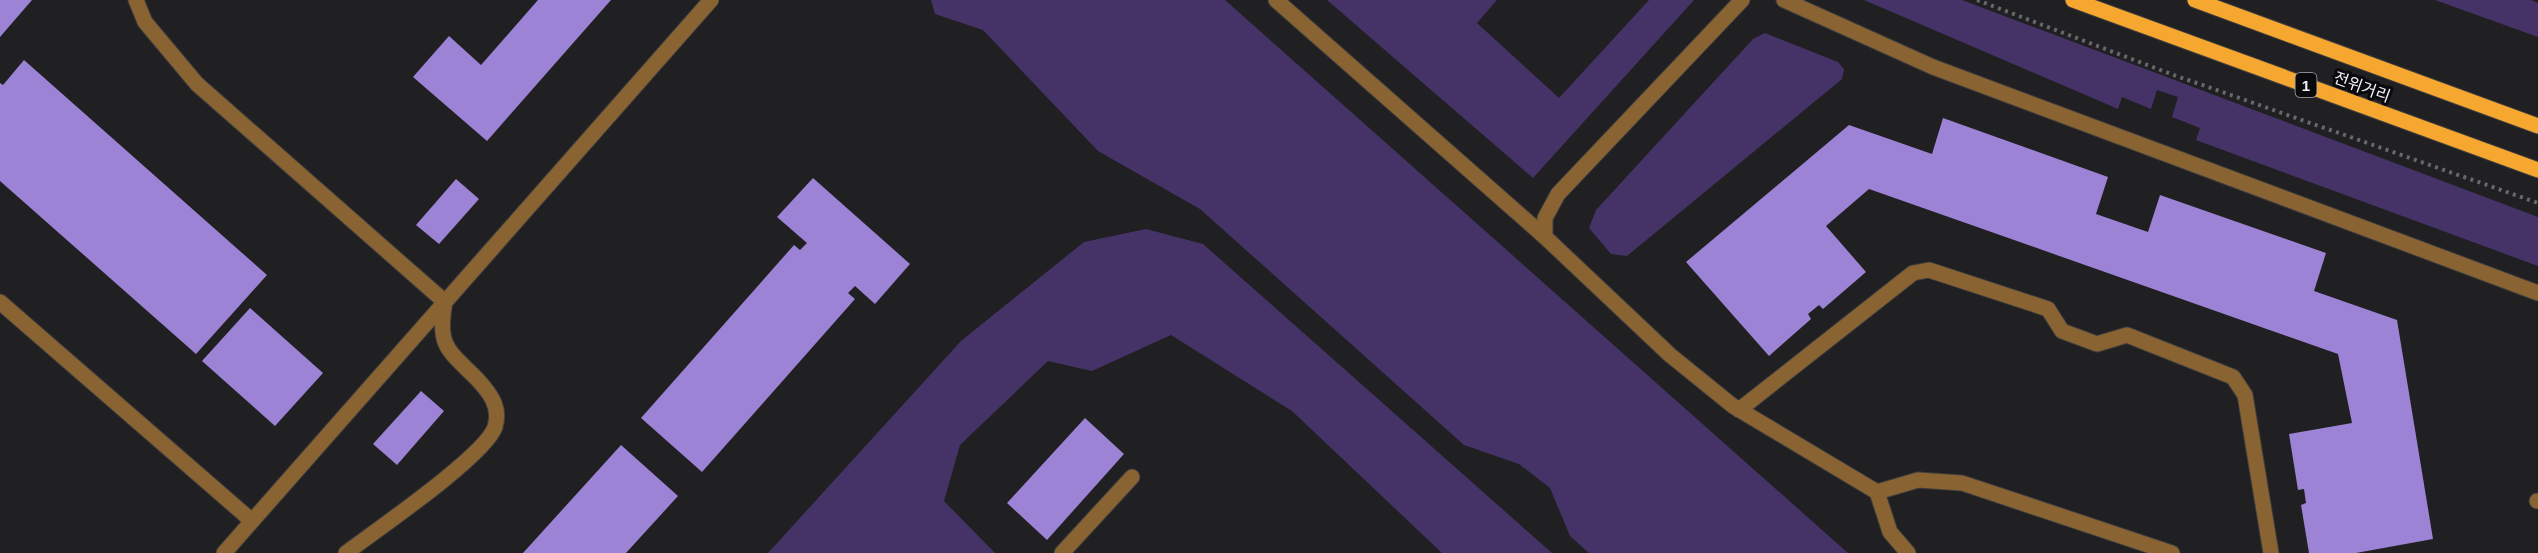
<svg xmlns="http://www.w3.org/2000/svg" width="2538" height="553" viewBox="0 0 2538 553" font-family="Arial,'Noto Sans KR',sans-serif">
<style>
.green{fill:#453368}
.building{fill:#9d83d5}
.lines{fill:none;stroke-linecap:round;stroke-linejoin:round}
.minor-casing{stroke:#3e3d3f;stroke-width:17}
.major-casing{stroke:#3e3d3f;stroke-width:17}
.path{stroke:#68676a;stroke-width:4;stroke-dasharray:3 4.5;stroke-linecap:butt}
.minor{stroke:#896432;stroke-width:15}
.major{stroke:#f6a72f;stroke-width:15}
.labels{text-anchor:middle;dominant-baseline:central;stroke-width:6;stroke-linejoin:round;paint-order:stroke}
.shield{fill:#0a090b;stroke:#adacae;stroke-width:1.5}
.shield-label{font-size:15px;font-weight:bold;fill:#f3f2f4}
.street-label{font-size:16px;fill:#f3f2f4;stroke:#0a090b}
</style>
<rect width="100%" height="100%" fill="#201f22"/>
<path class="green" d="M931 0H1225L1848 553H1589L1570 536 1550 488 1519 464 1464 445 1200 209 1098 151 983 30 935 14Z
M1327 0H1497L1477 23 1559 98 1649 0H1694L1533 178Z
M1864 0H1962L2538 217V266L2196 140 2200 128 2172 117 2178 97 2157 90 2151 109 2122 97 2118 109Z
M2435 0H2531L2538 3V37Z
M1765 33 1838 62 1844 69 1842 79 1627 256 1611 254 1589 228 1596 210 1753 39Z
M1146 229 1203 244 1552 553H1442L1292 411 1171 335 1092 371 1048 361 960 445 944 501 995 553H768L961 341 1084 242Z"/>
<path class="building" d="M0 0H32L0 37Z
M538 0H611L487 141 413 77 449 36 481 65Z
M24 60 267 275 196 354 0 181V83L3 85Z
M1943 118 2108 177 2096 214 2148 232 2160 195 2326 253 2314 291 2397 320 2433 539 2356 553H2309L2301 505 2306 503 2304 489 2298 490 2289 434 2352 423 2338 354 1869 189 1826 226 1866 272 1823 309 1819 305 1808 314 1811 319 1769 356 1686 262 1849 125 1932 154Z
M813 178 910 264 875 304 855 286 848 293 855 299 702 472 641 418 794 245 800 250 807 243 777 217Z
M456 179 479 199 439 244 416 225Z
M250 308 323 373 275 426 202 361Z
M421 391 444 411 397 465 373 444Z
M1085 418 1124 454 1047 540 1007 503Z
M621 445 678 496 626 553H523Z"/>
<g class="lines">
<defs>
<path id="minor" d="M136 0 145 22 197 84 445 302C437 346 447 349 477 379 490 393 501 407 495 427 485 456 375 531 346 553
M1276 0 1545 237
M1742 0 1558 194 1545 218V237L1670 355 1733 406 1877 492 1890 532 1908 553
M1784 0 1933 67 2538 293
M0 302 252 521
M1739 410 1913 273 1929 270 2048 309 2062 331 2097 344 2127 335 2233 377 2245 395 2271 553
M1877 492 1918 480 1962 483 2172 553
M2537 501H2538
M224 553 711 0
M1062 553 1132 477"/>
<path id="major" d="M2073 0 2538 170
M2195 0 2538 126"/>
</defs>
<use href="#minor" class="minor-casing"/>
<use href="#major" class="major-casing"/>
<path class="path" d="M1977 0 2171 74 2538 203"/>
<use href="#minor" class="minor"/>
<use href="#major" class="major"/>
</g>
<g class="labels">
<rect class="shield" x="2295.5" y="73" width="21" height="24" rx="4.5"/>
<g class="shield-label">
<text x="2306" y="85">1</text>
</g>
<g class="street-label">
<text transform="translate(2362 87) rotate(20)">전위거리</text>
</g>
</g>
</svg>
